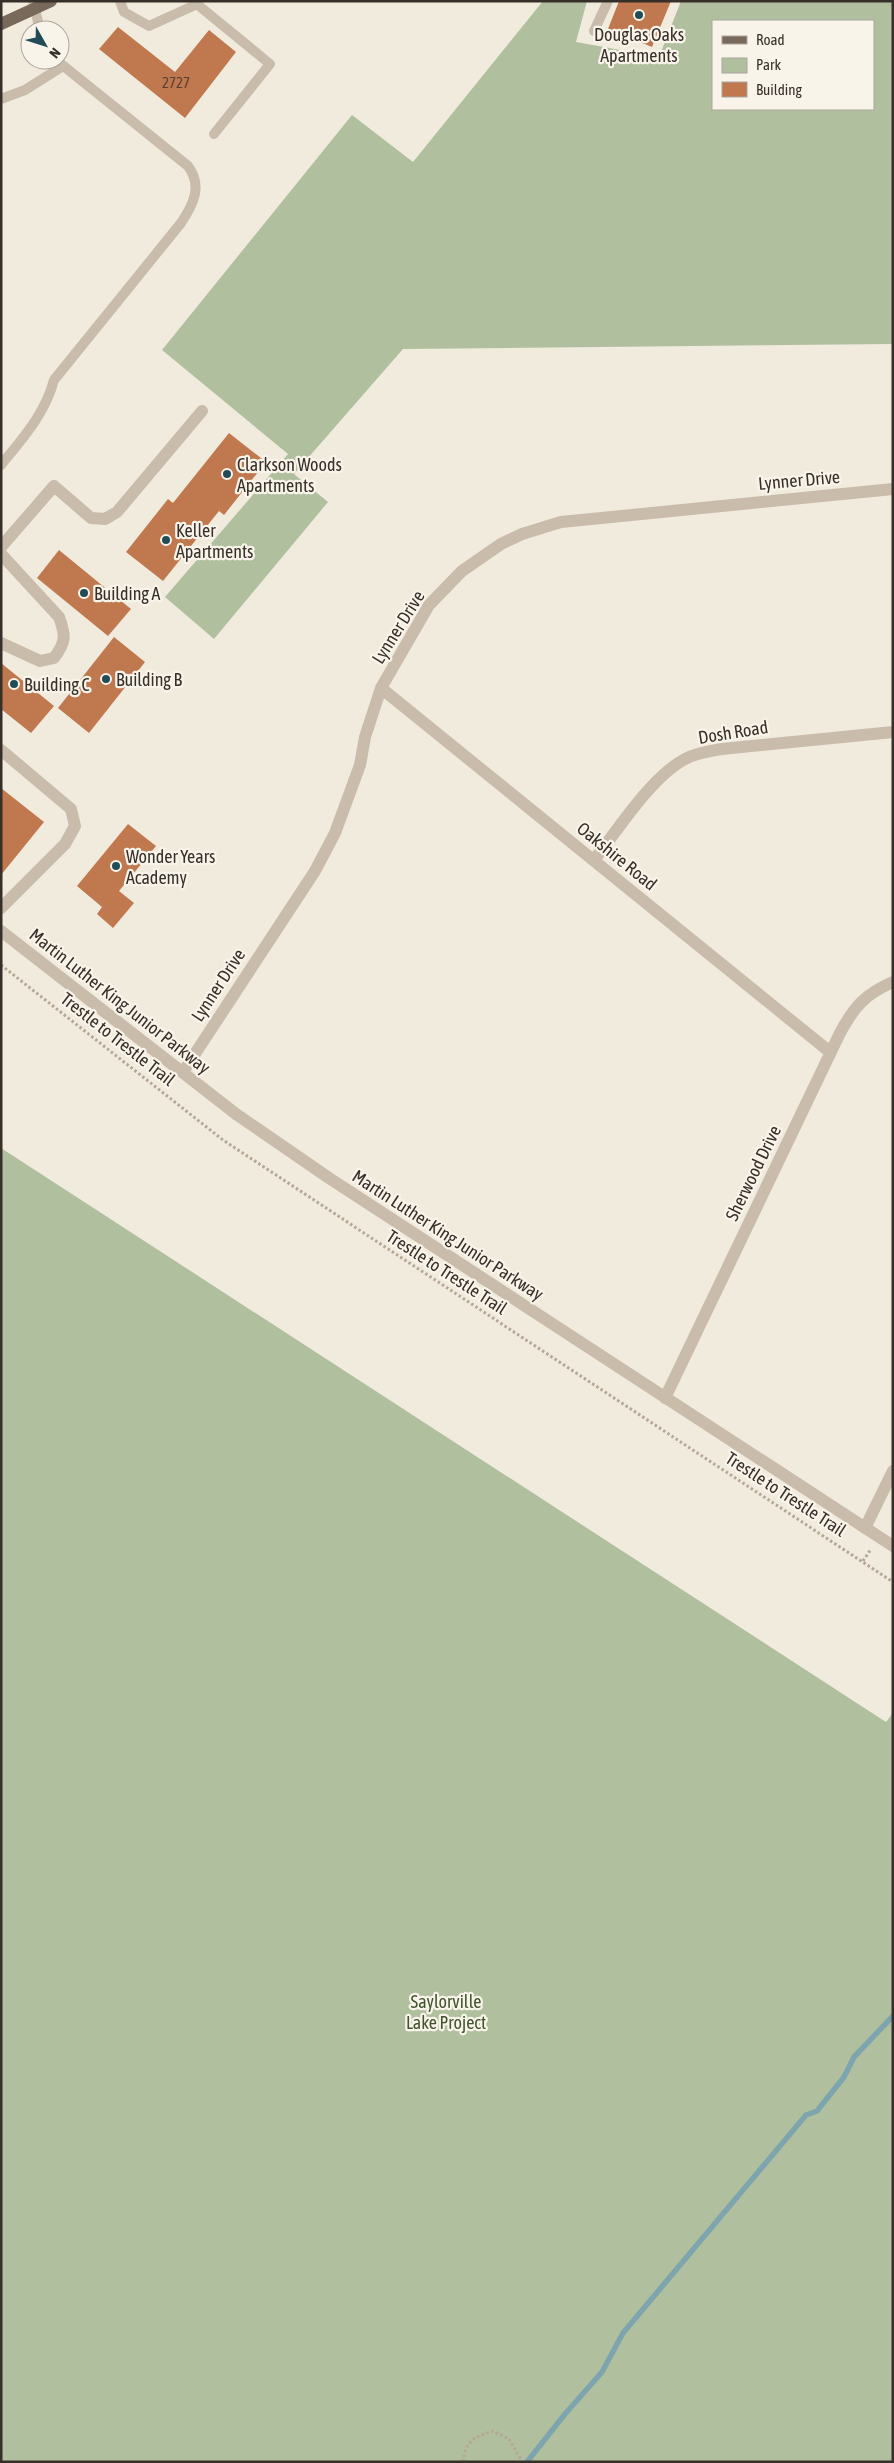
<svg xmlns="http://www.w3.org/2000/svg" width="894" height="2463" viewBox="0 0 894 2463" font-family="'Asap Condensed',sans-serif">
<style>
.green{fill:#b0c09f;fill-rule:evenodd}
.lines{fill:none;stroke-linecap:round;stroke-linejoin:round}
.stream{stroke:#7ea5ad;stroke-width:5.5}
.building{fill:#c0784e}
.path{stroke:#b5a695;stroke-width:3;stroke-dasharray:2.5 2.5;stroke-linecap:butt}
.lane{stroke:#c9bcaa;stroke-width:10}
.street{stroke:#c9bcaa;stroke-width:12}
.primary{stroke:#78695b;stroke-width:12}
.poi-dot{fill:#214c56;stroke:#f9f4ea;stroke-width:2}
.labels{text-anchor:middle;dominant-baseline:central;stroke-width:4.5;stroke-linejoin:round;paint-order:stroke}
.number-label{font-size:15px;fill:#594132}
.poi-label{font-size:18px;fill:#372f29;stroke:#f9f4ea;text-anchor:start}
.street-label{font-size:18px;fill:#372f29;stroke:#f9f4ea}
.park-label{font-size:18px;fill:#41542e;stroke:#f9f4ea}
</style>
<rect width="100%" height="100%" fill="#f1ebde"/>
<path class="green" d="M543 1H587L576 42 659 57 681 1H893V344L403 349 294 474 328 502 214 639 165 597 288 454 162 350 352 115 413 162ZM873 21V109H713V21Z
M1 1148 886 1722 893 1713V2462H1Z"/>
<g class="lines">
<path class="stream" d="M527 2462 565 2414 602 2372 623 2333 806 2115 817 2111 844 2077 854 2057 893 2016"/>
</g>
<path class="building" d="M619 1H671L652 47 608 29Z
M118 27 175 72 209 30 236 52 185 118 99 49Z
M229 433 266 462 224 515 219 511 163 581 126 552 168 499 173 503Z
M59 550 131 609 108 636 37 578Z
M114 637 145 662 89 733 58 708Z
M1 663 54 706 31 733 1 709Z
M1 788 44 822 1 875Z
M128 824 156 846 119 891 134 903 113 928 97 914 102 907 77 886Z"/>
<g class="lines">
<path class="path" d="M1 965 223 1140 893 1582
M863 1561 871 1549
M463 2462C466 2440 473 2438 493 2431L509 2439 522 2462"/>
<path class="lane" d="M33 1 40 30
M120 1 124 12 149 26 195 5
M193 1 270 64 214 134
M594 31 608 1
M1 99 25 90 63 66
M1 465C22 439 45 414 54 380L181 223C193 205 203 186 188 166L56 60"/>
<path class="street" d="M1 547 54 486 91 518 105 519 117 512 202 411
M1 554 59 617C66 636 66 642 54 658L40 661 1 643
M381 688 830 1052
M1 750 71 809 75 826 65 844 1 908
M594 860C618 830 651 777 685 759 696 753 710 751 722 749L893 732
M1 931 236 1114 329 1178 893 1546
M183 1072 315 871 335 833 360 765 365 737 381 688 429 605 462 571 501 544 522 534 561 522 893 489
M665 1398 840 1033C854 1007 865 994 893 982
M865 1528 893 1471"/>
<path class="primary" d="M1 24 51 1"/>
</g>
<g class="poi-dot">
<circle cx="639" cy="15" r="5"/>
<circle cx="227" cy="474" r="5"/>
<circle cx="166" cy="540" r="5"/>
<circle cx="84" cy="593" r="5"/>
<circle cx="106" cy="679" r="5"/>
<circle cx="14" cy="684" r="5"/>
<circle cx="116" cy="866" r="5"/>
</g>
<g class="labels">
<g class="number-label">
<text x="176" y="82">2727</text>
</g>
<g class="poi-label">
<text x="639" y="34" text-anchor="middle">Douglas Oaks<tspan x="639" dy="21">Apartments</tspan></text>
<text x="237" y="464">Clarkson Woods<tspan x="237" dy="21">Apartments</tspan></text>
<text x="176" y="530">Keller<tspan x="176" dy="21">Apartments</tspan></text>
<text x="94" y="593">Building A</text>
<text x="116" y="679">Building B</text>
<text x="24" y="684">Building C</text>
<text x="126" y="856">Wonder Years<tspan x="126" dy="21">Academy</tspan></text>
</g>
<g class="street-label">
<text transform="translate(799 480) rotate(-5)">Lynner Drive</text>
<text transform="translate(398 627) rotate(-58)">Lynner Drive</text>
<text transform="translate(733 732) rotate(-9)">Dosh Road</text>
<text transform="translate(617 856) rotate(39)">Oakshire Road</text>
<text transform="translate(218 985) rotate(-57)">Lynner Drive</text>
<text transform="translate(120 1001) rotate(38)">Martin Luther King Junior Parkway</text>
<text transform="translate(118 1039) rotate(38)">Trestle to Trestle Trail</text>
<text transform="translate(753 1173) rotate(-64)">Sherwood Drive</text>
<text transform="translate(448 1235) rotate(33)">Martin Luther King Junior Parkway</text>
<text transform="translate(447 1272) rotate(33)">Trestle to Trestle Trail</text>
<text transform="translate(786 1494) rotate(33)">Trestle to Trestle Trail</text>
</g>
<g class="park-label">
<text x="446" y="2001">Saylorville<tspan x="446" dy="21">Lake Project</tspan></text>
</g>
</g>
<rect width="894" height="2463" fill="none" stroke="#372f29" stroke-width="5"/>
<rect x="712" y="20" width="162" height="90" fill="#f9f4ea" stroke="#aba59d"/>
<rect x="722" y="36" width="25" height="8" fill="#78695b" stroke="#aba59d"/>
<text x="756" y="45" font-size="15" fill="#372f29">Road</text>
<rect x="722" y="58" width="25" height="15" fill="#b0c09f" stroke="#aba59d"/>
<text x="756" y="70" font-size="15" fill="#372f29">Park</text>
<rect x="722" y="82" width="25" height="15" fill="#c0784e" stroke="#aba59d"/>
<text x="756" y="95" font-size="15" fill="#372f29">Building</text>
<g transform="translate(45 45) rotate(129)"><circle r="24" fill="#f9f4ea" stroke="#aba59d"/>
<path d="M0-4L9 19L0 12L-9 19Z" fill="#214c56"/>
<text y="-8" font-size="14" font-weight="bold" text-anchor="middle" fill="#372f29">N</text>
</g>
</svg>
